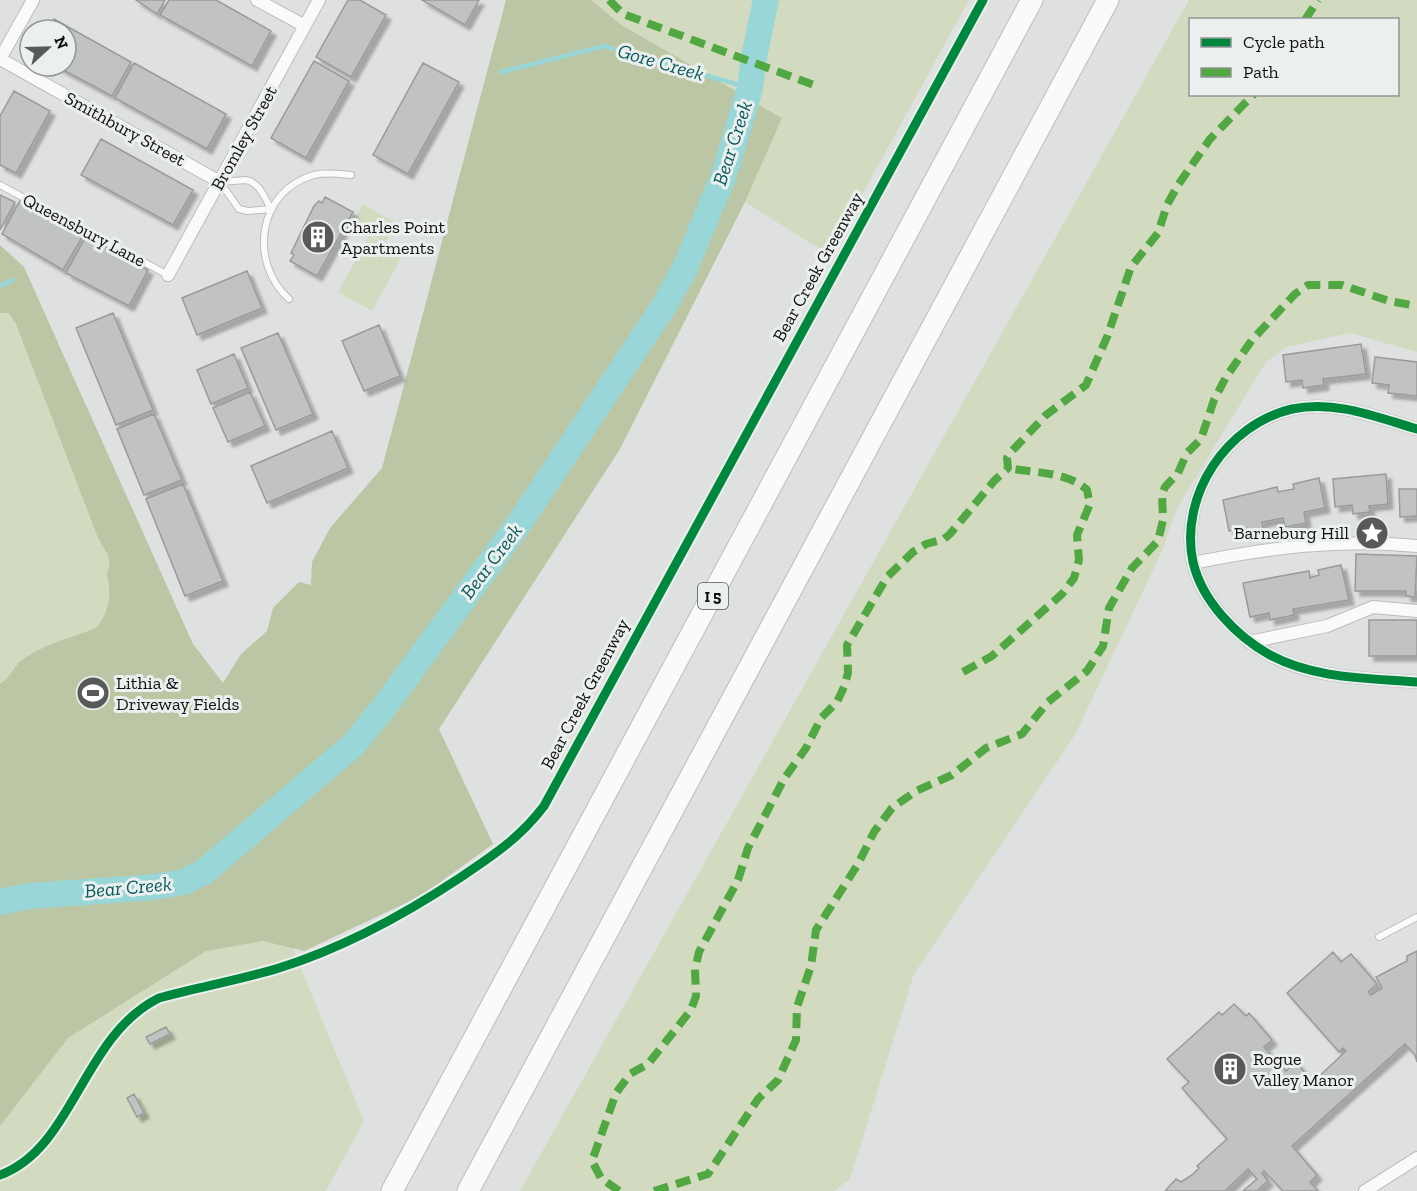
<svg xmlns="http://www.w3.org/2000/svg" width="1417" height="1191" viewBox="0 0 1417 1191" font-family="'Zilla Slab',serif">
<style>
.green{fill:#d2dbc0;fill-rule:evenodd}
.forest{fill:#bbc6a4}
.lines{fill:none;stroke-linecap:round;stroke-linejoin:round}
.stream{stroke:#98d6d8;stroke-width:4.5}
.river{stroke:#98d6d8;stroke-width:26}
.building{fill:#c1c3c2;stroke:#999b9a;stroke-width:1.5;filter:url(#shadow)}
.service-casing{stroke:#bbbdbc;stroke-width:8}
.minor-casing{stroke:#bbbdbc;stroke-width:14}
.motorway-casing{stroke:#bbbdbc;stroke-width:23}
.service{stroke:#fafafa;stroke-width:6}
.minor{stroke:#fafafa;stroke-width:12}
.motorway{stroke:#fafafa;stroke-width:21}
.quiet{stroke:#51a842;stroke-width:8;stroke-dasharray:15 8;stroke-linecap:butt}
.cycleway-casing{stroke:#ebefed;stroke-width:13}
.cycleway{stroke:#00873e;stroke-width:9}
.labels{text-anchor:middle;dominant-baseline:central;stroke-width:6;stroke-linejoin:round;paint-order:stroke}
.shield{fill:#ebefed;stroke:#525453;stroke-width:1.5}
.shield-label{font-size:16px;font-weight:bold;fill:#101111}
.street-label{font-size:18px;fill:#101111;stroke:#ebefed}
.poi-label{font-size:18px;fill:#101111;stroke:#ebefed;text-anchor:start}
.water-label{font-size:20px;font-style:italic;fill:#095a5c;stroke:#ebefed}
</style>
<defs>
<filter id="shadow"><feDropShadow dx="5" dy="5" stdDeviation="1.5" flood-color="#0004"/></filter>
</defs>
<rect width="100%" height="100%" fill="#dfe1e0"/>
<path class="green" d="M591 0H969L829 255 745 202 781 117 620 24Z
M1189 0H1417V352L1350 333 1287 347 1266 362 1176 510 1162 551 1075 735 914 974 850 1179 834 1191H520ZM1190 20H1398V94H1190Z
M363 204 396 223 385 243 352 224Z
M369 236 403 255 372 311 338 292Z
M8 261 364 1121 326 1191H0V265Z"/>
<path class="forest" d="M506 0H591L620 24 782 118 745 202 620 449 439 729 493 844 421 896 304 951 263 941 206 951 68 1038 0 1126V684C11 677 13 667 22 660 48 642 69 639 96 628 111 610 111 594 107 573 114 559 104 549 98 538L16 324 9 313H0V245L24 267 193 644 223 683 241 654 267 631 273 608 299 582 311 585 312 562 330 528 382 468Z"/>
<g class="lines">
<path class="stream" d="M501 72 604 46 750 88
M0 286 13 280"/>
<path class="river" d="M0 902 29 896 155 887 184 882 205 871 353 745 385 706 520 522 664 306 685 268 724 175 750 88 754 57 766 0"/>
</g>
<path class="building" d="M136 0H165L157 14Z
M169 0H216L271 31 252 66 160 15Z
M348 0H360L386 15 351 77 316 57Z
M422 0H479L465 25Z
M54 19 131 62 112 96 56 66H66V30H48Z
M314 61 349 81 306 158 271 138Z
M134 63 226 114 207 149 115 98Z
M423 63 459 82 408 174 373 155Z
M14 91 50 111 16 173 0 165V116Z
M101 139 193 190 173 225 81 175Z
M0 195 15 202 0 230Z
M22 197 84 234 63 270 2 234Z
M325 197 353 212 317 276 290 261 294 255 291 253 314 206 319 201 322 203Z
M86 236 148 270 129 306 66 273Z
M247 271 262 308 197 335 182 298Z
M113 313 153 410 116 425 76 328Z
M379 325 400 376 364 391 342 341Z
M278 333 313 414 276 430 241 348Z
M1361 344 1366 374 1323 379 1324 385 1303 388 1302 380 1286 382 1283 355Z
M234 354 248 388 211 404 197 370Z
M1375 357 1417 362V396L1388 393 1389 385 1372 383Z
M250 392 265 426 228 442 213 408Z
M154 414 182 480 144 495 117 429Z
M332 431 348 468 267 503 251 466Z
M1386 474 1388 504 1369 506 1370 512 1353 514 1352 505 1335 507 1333 479Z
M1319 478 1325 508 1304 512 1306 523 1285 527 1283 518 1262 522 1264 532 1249 535 1248 528 1229 531 1223 500 1277 487 1278 492 1294 489 1293 484Z
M183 484 223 581 185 596 146 499Z
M1399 489H1417V516L1400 517Z
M1356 554 1417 556 1415 597 1406 596V591H1355Z
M1341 565 1349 600 1293 609 1294 615 1270 620 1269 613 1250 617 1243 583 1309 571 1310 578 1319 575 1318 570Z
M1369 620H1417V656H1369Z
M1417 951V1062L1415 1055 1405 1044 1292 1146 1317 1175 1310 1182 1318 1191H1283L1264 1171 1262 1173 1268 1181 1257 1191H1243L1257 1179 1248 1169 1225 1191H1165L1176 1179 1181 1182 1192 1175 1199 1168 1197 1166 1227 1139 1182 1088 1189 1082 1167 1059 1219 1012 1222 1015 1234 1004 1246 1016 1249 1013 1272 1040 1264 1047 1286 1071 1296 1062 1313 1082 1346 1051 1343 1048 1339 1052 1287 993 1333 952 1341 962 1351 954 1377 984 1368 992 1371 995 1382 988 1376 977 1407 961V956Z
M166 1027 170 1034 150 1044 146 1037Z
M134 1094 144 1113 137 1117 127 1098Z"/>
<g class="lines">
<defs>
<path id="service" d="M246 180C260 183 264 197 271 209L248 211 239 209 220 182Z
M0 185 168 275
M289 299C248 262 258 190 314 175 327 172 339 174 351 175
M1379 937 1417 917"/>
<path id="minor" d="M257 0 305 26
M0 59 220 182
M0 59 33 0
M168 275 319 0
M1417 429C1376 417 1336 400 1292 409 1227 424 1179 495 1193 562 1202 601 1236 636 1270 655 1314 679 1368 678 1417 682
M1193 563C1267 548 1341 538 1417 546
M1249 642 1327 626 1373 607 1417 611
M1365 1191 1417 1158"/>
<path id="motorway" d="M392 1191 1032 0
M468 1191 1108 0"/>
</defs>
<use href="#service" class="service-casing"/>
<use href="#minor" class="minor-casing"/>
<use href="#motorway" class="motorway-casing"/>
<use href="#service" class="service"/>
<use href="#minor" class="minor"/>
<use href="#motorway" class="motorway"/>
<path class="quiet" d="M609 0 623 14 814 85
M1305 20 1318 0
M963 672 992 656 1062 594 1074 578 1079 560 1077 535 1090 504 1087 490C1067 471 1032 473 1008 468
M619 1191 601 1178 592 1161 616 1093 630 1074 648 1064 691 1010 696 996 695 969 699 952 738 880 748 848 784 779 806 748 821 718 837 702 844 687 848 673 847 645 887 577 913 552 926 544 944 539 950 534 994 481 1008 468 1007 458 1011 452 1046 415 1086 385 1107 337 1131 267 1158 233 1167 205 1178 185 1210 139 1254 94
M654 1191 708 1174 758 1099 778 1080 796 1040 797 1007 811 966 816 930 858 864 874 832 892 808 916 791 952 775 986 748 1022 734 1048 702 1087 671 1103 646 1109 608 1132 568 1158 541 1163 520 1162 494 1165 487 1178 473 1187 453 1201 439 1214 400 1226 377 1252 340 1295 294 1308 285H1342L1389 301 1417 306"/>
<defs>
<path id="cycleway" d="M1417 429C1376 417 1336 400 1292 409 1227 424 1179 495 1193 562 1202 601 1236 636 1270 655 1314 679 1368 678 1417 682
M0 1175C74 1148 82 1036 159 998 199 987 240 980 279 968 343 948 402 916 458 879 491 857 520 838 544 806L983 0"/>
</defs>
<use href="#cycleway" class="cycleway-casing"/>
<use href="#cycleway" class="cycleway"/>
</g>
<defs>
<symbol id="building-disc" viewBox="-11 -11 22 22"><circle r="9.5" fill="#585a59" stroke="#ebefed"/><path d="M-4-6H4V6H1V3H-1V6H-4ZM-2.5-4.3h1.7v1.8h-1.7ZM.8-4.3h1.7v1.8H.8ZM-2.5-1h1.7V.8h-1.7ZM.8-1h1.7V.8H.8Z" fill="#fff"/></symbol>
<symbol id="sight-disc" viewBox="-11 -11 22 22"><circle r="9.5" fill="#585a59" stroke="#ebefed"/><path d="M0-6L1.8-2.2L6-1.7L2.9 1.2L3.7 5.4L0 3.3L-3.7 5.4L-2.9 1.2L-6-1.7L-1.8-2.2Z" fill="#fff"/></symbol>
<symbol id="stadium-disc" viewBox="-11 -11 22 22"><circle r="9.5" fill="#585a59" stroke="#ebefed"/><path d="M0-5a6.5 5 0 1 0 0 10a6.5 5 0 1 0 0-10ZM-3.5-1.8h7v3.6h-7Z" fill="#fff"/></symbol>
</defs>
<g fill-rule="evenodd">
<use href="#building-disc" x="299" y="218" width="38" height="38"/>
<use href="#sight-disc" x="1353" y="514" width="38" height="38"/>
<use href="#stadium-disc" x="74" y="674" width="38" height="38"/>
<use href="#building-disc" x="1211" y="1050" width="38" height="38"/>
</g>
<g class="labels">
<rect class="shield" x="698" y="583" width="30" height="26" rx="4.5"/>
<g class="shield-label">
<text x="713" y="596">I 5</text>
</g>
<g class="street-label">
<text transform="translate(125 129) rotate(29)">Smithbury Street</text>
<text transform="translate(244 138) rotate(-61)">Bromley Street</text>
<text transform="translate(84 230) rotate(28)">Queensbury Lane</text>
<text transform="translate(818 267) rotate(-61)">Bear Creek Greenway</text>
<text transform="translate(585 694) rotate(-62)">Bear Creek Greenway</text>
</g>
<g class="poi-label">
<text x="341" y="227">Charles Point<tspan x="341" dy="21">Apartments</tspan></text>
<text x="1349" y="533" text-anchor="end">Barneburg Hill</text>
<text x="116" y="683">Lithia &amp;<tspan x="116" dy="21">Driveway Fields</tspan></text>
<text x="1253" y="1059">Rogue<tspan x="1253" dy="21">Valley Manor</tspan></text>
</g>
<g class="water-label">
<text transform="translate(661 62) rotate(16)">Gore Creek</text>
<text transform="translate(732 143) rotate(-72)">Bear Creek</text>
<text transform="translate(491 561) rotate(-53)">Bear Creek</text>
<text transform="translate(128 887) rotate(-5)">Bear Creek</text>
</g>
</g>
<rect x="1189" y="18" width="210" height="78" fill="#ebefed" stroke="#939695" stroke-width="1.5"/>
<rect x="1201" y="38" width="30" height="9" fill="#00873e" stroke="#939695" stroke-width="1.5"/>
<text x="1243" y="48" font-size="18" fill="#101111">Cycle path</text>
<rect x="1201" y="68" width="30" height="9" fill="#51a842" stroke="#939695" stroke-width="1.5"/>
<text x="1243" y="78" font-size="18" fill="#101111">Path</text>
<g transform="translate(48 48) rotate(68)"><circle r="28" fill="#ebefed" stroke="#939695" stroke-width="1.5"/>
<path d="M0-4.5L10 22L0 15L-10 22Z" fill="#585a59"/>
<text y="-9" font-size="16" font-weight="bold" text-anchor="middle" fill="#101111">N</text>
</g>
</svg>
